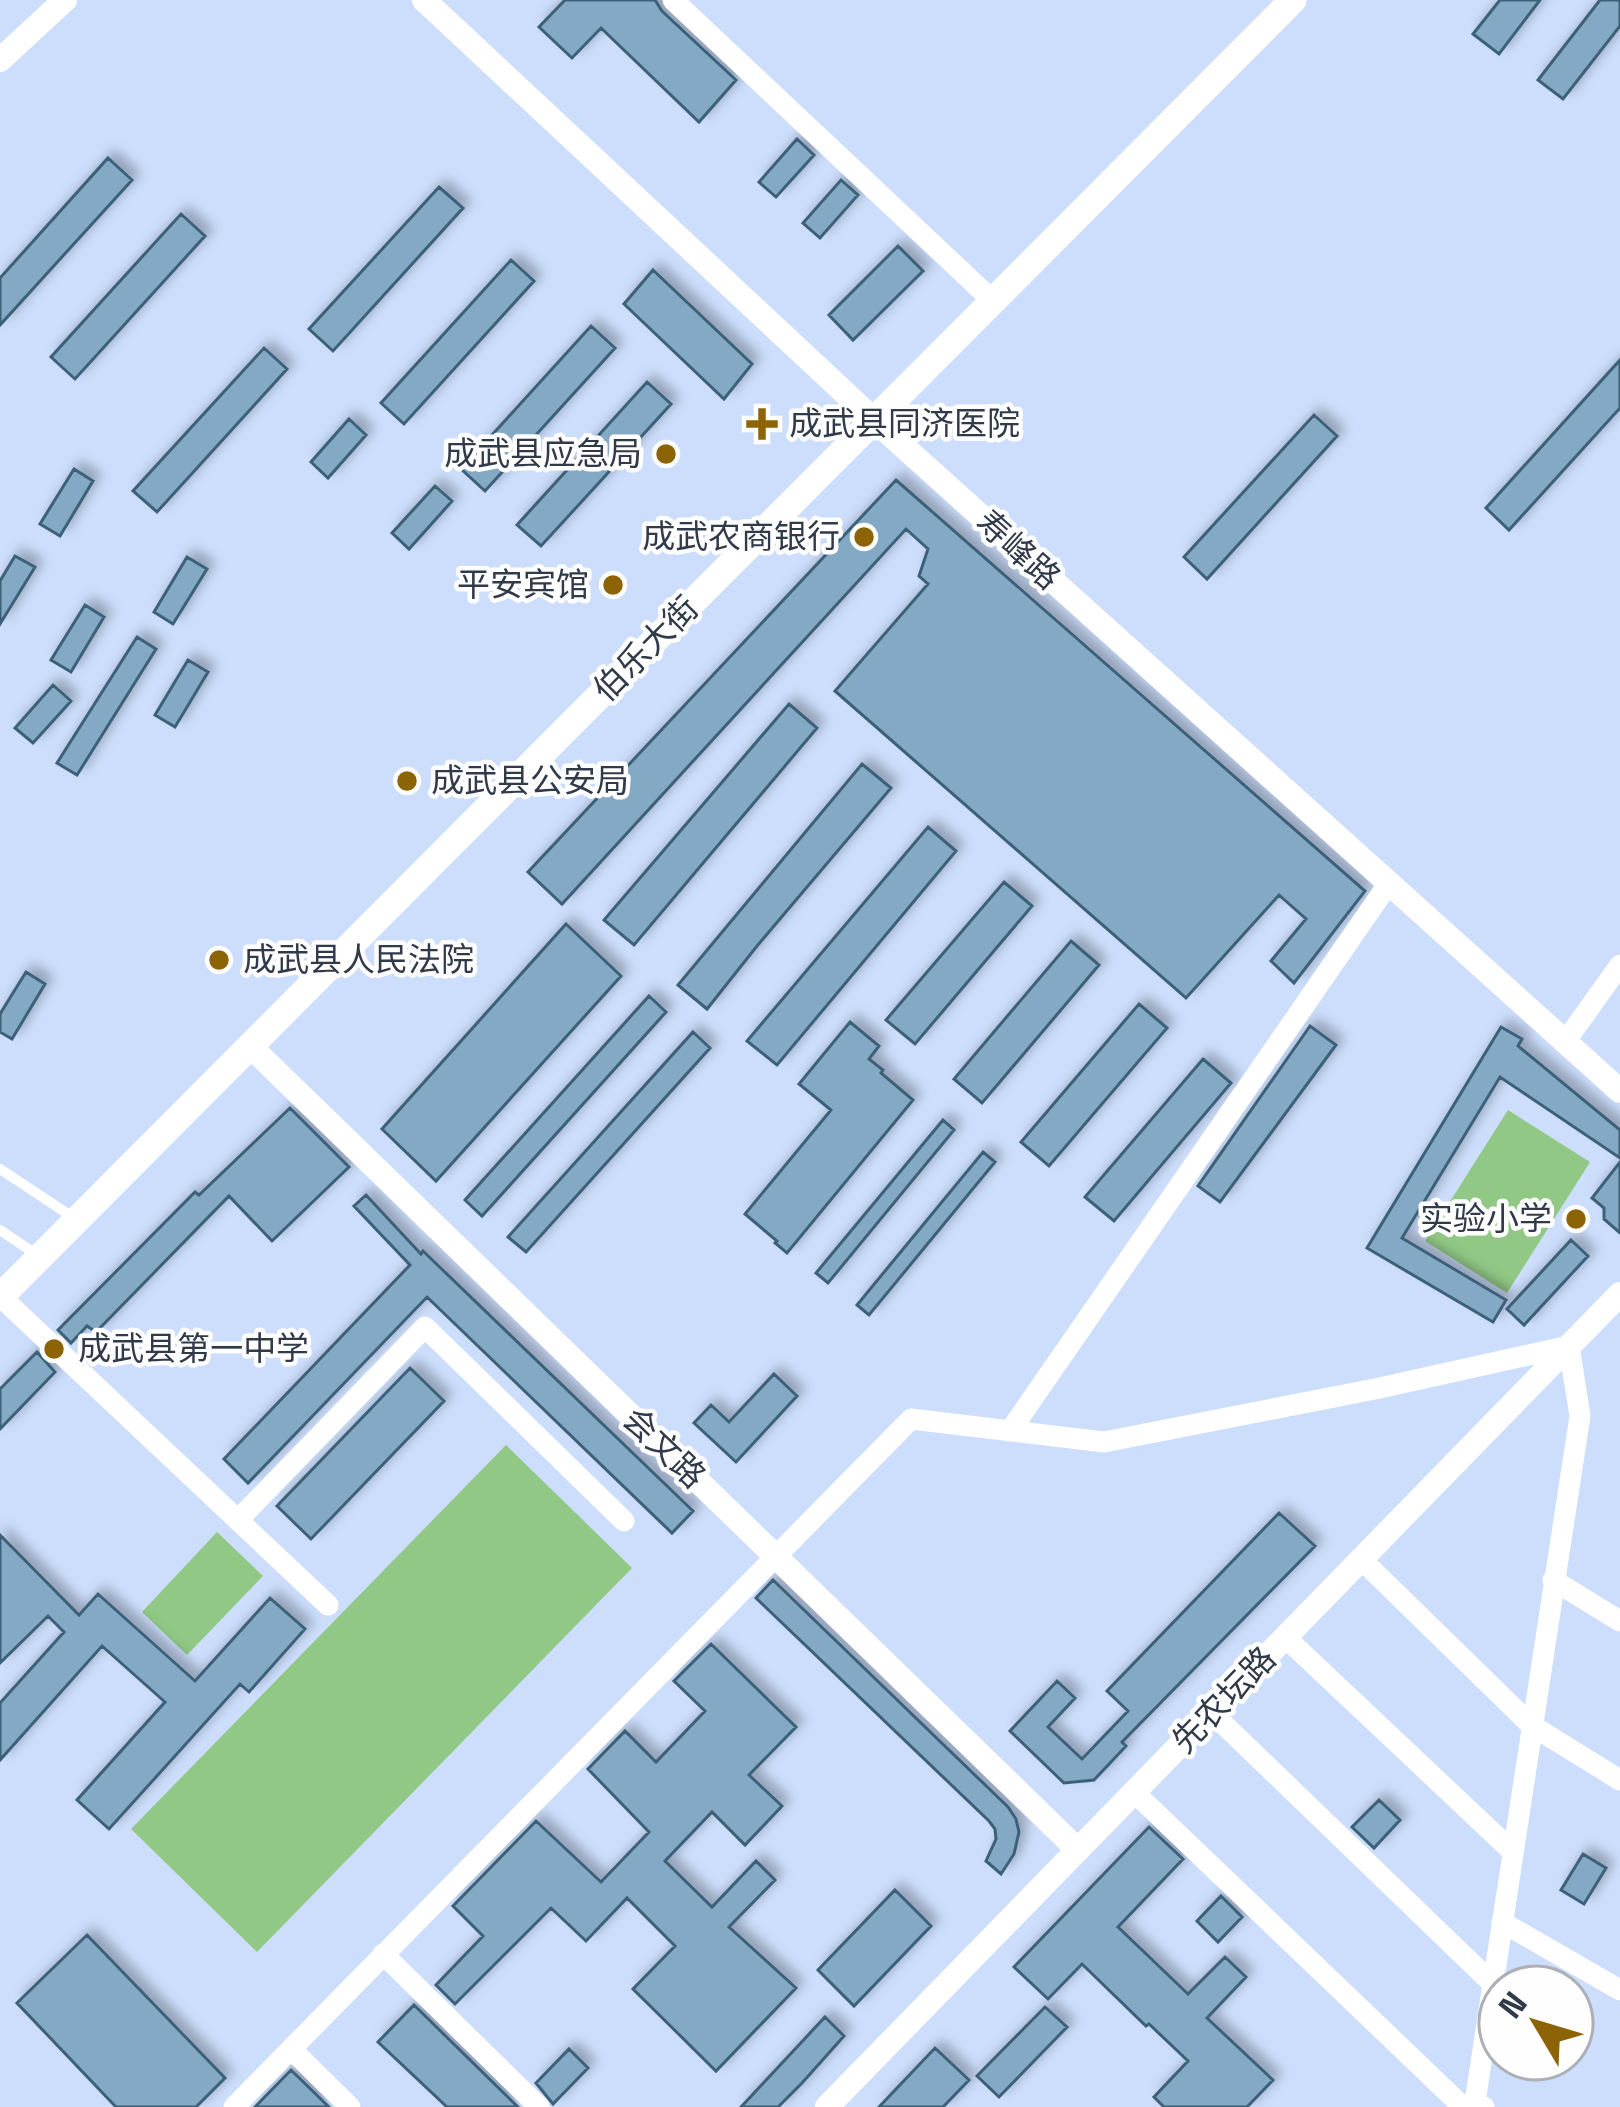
<svg xmlns="http://www.w3.org/2000/svg" width="1620" height="2107" viewBox="0 0 1620 2107" font-family="'Space Grotesk','Noto Sans SC',sans-serif">
<style>
.grass{fill:#91c885}
.building{fill:#84a9c5;stroke:#3d6179;stroke-width:3;filter:url(#shadow)}
.lines{fill:none;stroke-linecap:round;stroke-linejoin:round}
.service{stroke:#fff;stroke-width:10}
.minor{stroke:#fff;stroke-width:21}
.tertiary{stroke:#fff;stroke-width:24}
.secondary{stroke:#fff;stroke-width:27}
.poi-dot{fill:#8c6305;stroke:#fefefe;stroke-width:4.5}
.labels{text-anchor:middle;dominant-baseline:central;stroke-width:9;stroke-linejoin:round;paint-order:stroke}
.poi-label{font-size:33px;fill:#313a49;stroke:#fefefe;text-anchor:start}
.street-label{font-size:33px;fill:#313a49;stroke:#fefefe}
</style>
<defs>
<filter id="shadow"><feDropShadow dx="7" dy="-7" stdDeviation="6" flood-color="#0004"/></filter>
</defs>
<rect width="100%" height="100%" fill="#ccdefc"/>
<path class="grass" d="M1508 1110 1590 1162 1507 1293 1425 1241Z
M506 1445 632 1568 257 1952 131 1829Z
M217 1532 263 1576 187 1655 142 1612Z"/>
<path class="building" d="M565 0H655L662 11 736 80 699 122 601 28 572 58 539 27Z
M1500 0H1540L1499 54 1473 34Z
M1600 0H1620V26L1563 99 1538 80Z
M797 139 814 155 776 197 759 182Z
M108 158 132 180 0 325V278Z
M841 180 858 195 820 238 803 223Z
M439 187 463 208 333 351 309 329Z
M181 214 205 236 75 379 51 357Z
M898 246 923 271 853 340 829 315Z
M511 260 534 281 404 424 381 403Z
M653 270 752 364 724 399 624 304Z
M591 326 615 348 485 491 461 469Z
M264 348 287 369 157 512 133 491Z
M1620 360V408L1509 530 1486 508Z
M647 382 671 404 541 546 517 525Z
M1314 415 1337 436 1207 579 1184 557Z
M349 419 366 435 328 478 311 462Z
M74 469 93 481 60 536 40 524Z
M896 480 1365 891 1294 983 1271 961 1306 919 1279 895 1186 998 835 691 928 584 919 576 928 549 906 529 562 904 528 872Z
M435 486 452 501 409 549 392 533Z
M15 556 35 567 0 624V581Z
M187 557 207 569 173 624 154 612Z
M85 605 104 617 71 672 51 660Z
M137 637 156 649 77 775 57 763Z
M188 660 208 672 175 727 155 715Z
M53 685 71 701 33 743 15 728Z
M789 704 817 728 634 945 604 920Z
M862 764 891 788 757 946 707 1009 678 985Z
M928 827 956 851 777 1065 747 1041Z
M1004 882 1032 906 915 1044 886 1020Z
M566 924 621 976 436 1181 382 1129Z
M1071 941 1099 965 982 1103 954 1079Z
M26 972 45 984 12 1039 0 1032V1014Z
M649 996 666 1012 482 1216 465 1200Z
M1139 1004 1167 1028 1049 1166 1021 1142Z
M850 1022 879 1046 869 1059 883 1070 881 1073 913 1100 787 1253 775 1243 777 1241 745 1214 831 1110 799 1084Z
M1310 1026 1336 1045 1220 1202 1198 1186Z
M1501 1027 1522 1039 1518 1046 1620 1130V1158L1500 1077 1402 1238 1506 1300 1493 1322 1367 1248Z
M693 1032 710 1048 526 1252 508 1237Z
M1203 1059 1231 1083 1114 1221 1085 1197Z
M290 1108 349 1167 272 1241 229 1196 96 1332 87 1326 71 1343 58 1330 195 1192 199 1195Z
M943 1120 954 1130 828 1283 816 1273Z
M983 1152 995 1162 869 1315 857 1305Z
M1620 1162V1233L1604 1219V1208L1592 1198Z
M366 1195 421 1254 423 1251 693 1511 672 1533 427 1297 248 1483 224 1459 410 1265 354 1206Z
M1571 1240 1588 1256 1524 1325 1507 1309Z
M37 1352 55 1372 0 1429V1389Z
M410 1368 444 1401 311 1539 277 1506Z
M774 1374 797 1396 736 1462 694 1423 711 1405 729 1422Z
M1279 1513 1315 1546 1122 1742 1126 1746 1094 1780 1064 1783 1010 1731 1057 1681 1075 1698 1048 1727 1082 1759 1128 1711 1107 1691Z
M0 1535 79 1615 98 1594 195 1681 270 1598 305 1629 249 1692 240 1684 109 1829 77 1800 165 1702 102 1646 0 1760V1703L64 1632 48 1616 0 1663Z
M773 1580 1008 1807 1016 1819 1019 1832 1014 1854 1001 1874 986 1861 996 1839 995 1829 989 1821 756 1598Z
M711 1644 796 1727 749 1775 782 1806 745 1845 712 1812 665 1861 712 1907 756 1861 775 1880 729 1927 796 1988 716 2071 633 1989 675 1946 627 1898 586 1941 551 1908 455 2004 436 1985 483 1936 453 1906 536 1821 601 1882 649 1832 588 1769 625 1731 656 1762 705 1711 674 1681Z
M1379 1800 1400 1820 1374 1848 1352 1827Z
M1149 1827 1183 1859 1118 1927 1188 1994 1225 1957 1246 1977 1207 2018 1273 2080 1247 2107H1164L1154 2097 1188 2061 1149 2024 1146 2026 1082 1964 1048 1999 1014 1967Z
M1583 1854 1606 1868 1584 1904 1561 1890Z
M895 1890 931 1926 854 2006 818 1970Z
M1221 1896 1242 1917 1218 1942 1197 1921Z
M87 1935 225 2078 196 2107H116L17 2003Z
M414 2005 518 2107H447L378 2042Z
M1045 2007 1067 2027 999 2097 977 2076Z
M825 2017 844 2036 802 2083 778 2107H741Z
M935 2048 969 2080 943 2107H879Z
M569 2049 588 2068 553 2104 536 2083Z
M291 2070 329 2107H255Z"/>
<g class="lines">
<path class="service" d="M0 1169 74 1218
M0 1230 37 1255"/>
<path class="minor" d="M673 0 993 301
M1565 1042 1620 965
M1 1297 328 1605
M1010 1431 1389 883
M238 1520 425 1327 624 1521
M1361 1559 1531 1725 1620 1780
M1553 1580 1620 1621
M1285 1637 1512 1851
M1212 1713 1493 1984
M1134 1792 1462 2106 1475 2102
M1502 1922 1620 1990
M383 1954 539 2107
M291 2049 350 2107
M234 2107 911 1419 1104 1442 1375 1389 1569 1346 1580 1416 1475 2102 1484 2107"/>
<path class="tertiary" d="M424 0 874 420 1620 1091
M0 60 65 0
M250 1046 1078 1850
M827 2107 1620 1294"/>
<path class="secondary" d="M0 1297 1293 0"/>
</g>
<g class="poi-dot">
<path d="M756 406h12v12h12v12h-12v12h-12v-12h-12v-12h12z"/>
<circle cx="666" cy="454" r="12"/>
<circle cx="864" cy="537" r="12"/>
<circle cx="613" cy="585" r="12"/>
<circle cx="407" cy="781" r="12"/>
<circle cx="219" cy="960" r="12"/>
<circle cx="1576" cy="1219" r="12"/>
<circle cx="54" cy="1349" r="12"/>
</g>
<g class="labels">
<g class="poi-label">
<text x="789" y="424">成武县同济医院</text>
<text x="642" y="454" text-anchor="end">成武县应急局</text>
<text x="840" y="537" text-anchor="end">成武农商银行</text>
<text x="589" y="585" text-anchor="end">平安宾馆</text>
<text x="431" y="781">成武县公安局</text>
<text x="243" y="960">成武县人民法院</text>
<text x="1552" y="1219" text-anchor="end">实验小学</text>
<text x="78" y="1349">成武县第一中学</text>
</g>
<g class="street-label">
<text transform="translate(1018 550) rotate(42)">寿峰路</text>
<text transform="translate(646 649) rotate(-45)">伯乐大街</text>
<text transform="translate(664 1448) rotate(44)">会文路</text>
<text transform="translate(1224 1700) rotate(-46)">先农坛路</text>
</g>
</g>
<g transform="translate(1536 2023) rotate(308)"><circle r="57" fill="#fefefe" stroke="#acb0b6" stroke-width="3"/>
<path d="M0-9L21 45L0 30L-21 45Z" fill="#8c6305"/>
<text y="-18" font-size="33" font-weight="bold" text-anchor="middle" fill="#313a49">N</text>
</g>
</svg>
